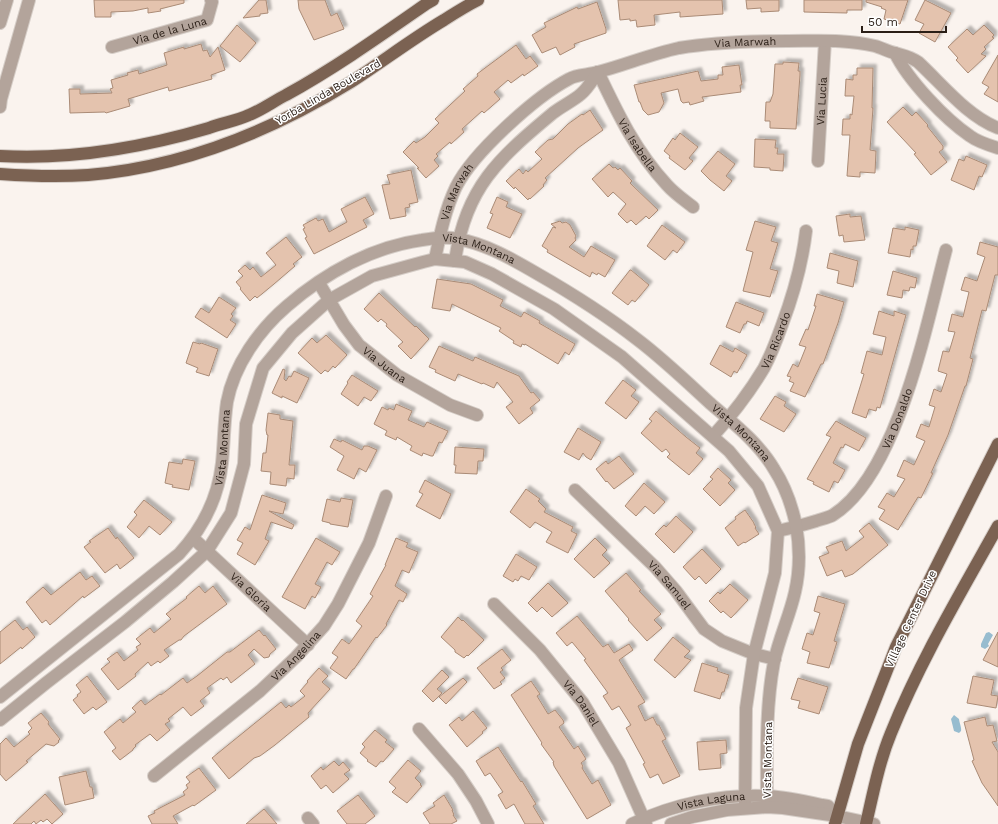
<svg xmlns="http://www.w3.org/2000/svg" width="998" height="824" viewBox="0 0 998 824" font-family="'Work Sans',sans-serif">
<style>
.water{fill:#97bccf}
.building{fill:#e4c3ae;stroke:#aa8b76;filter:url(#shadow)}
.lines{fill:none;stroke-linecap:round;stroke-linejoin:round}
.minor-casing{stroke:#d5cdc7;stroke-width:14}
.major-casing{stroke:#d5cdc7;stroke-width:14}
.minor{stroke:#b3a49b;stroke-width:12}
.major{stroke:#7b6252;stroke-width:12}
.labels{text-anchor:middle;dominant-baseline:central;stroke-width:3;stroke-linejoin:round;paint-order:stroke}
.street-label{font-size:11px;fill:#2a1e16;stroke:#fff}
</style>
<defs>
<filter id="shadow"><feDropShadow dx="3.5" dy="-3.5" stdDeviation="1" flood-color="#0004"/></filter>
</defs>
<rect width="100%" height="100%" fill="#faf3ee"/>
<path class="water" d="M989 632 993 635 988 644 989 646 985 649 981 647V644L986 633Z
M954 715 959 719C959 721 962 729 961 731L959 733 954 731 951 719Z"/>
<path class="building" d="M94 0H184V3L160 9 161 11 148 13V8L133 11 111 12V17H95Z
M259 0H266L268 13 260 14V16L243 18Z
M298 0H325L331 16 337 13 344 29 314 40 299 9Z
M618 0H722L723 14 680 17V12L654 15 655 25 637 27 636 20 630 21V19L620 20Z
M746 0H779V11L761 12V8L747 9Z
M804 0H862V10H847V13L804 12Z
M866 0H908L900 24 884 19 886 10 881 8 882 7 866 2Z
M925 0 951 13 935 42 919 33 924 24 915 20Z
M597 2 606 29V33L574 44 575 47 560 55 556 47 542 53 532 35 546 27 544 23 573 9 577 7 578 9Z
M237 25 256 43 240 62 220 46Z
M984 25 994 35 992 37 994 38 984 47 986 49 981 54 986 56 968 73 956 60 958 58 948 47 967 29 973 35Z
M201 44 203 51 207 50 210 57 218 47 225 70 211 75 212 79 169 91 168 87 128 99 130 106 106 113 105 112 70 113 69 89H80V94L112 93 110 89 113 88 111 80 128 75 127 73 138 70 139 74 167 65 164 53 184 47V49Z
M516 45 526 59 530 56 538 66 524 76 523 74 511 83 508 80 494 92 500 99 484 113 482 111 462 129 464 132 451 144 450 142 436 154 438 156 434 160 439 166 426 178 417 168H419L403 152 414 141 416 143 425 137 439 123 435 119 465 91 463 89 478 76 477 74Z
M998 55V102L984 94 989 87 982 83Z
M783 62 799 63 798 71H800V75L796 129 770 128V121H765L766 102H770L773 94 775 64H783Z
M739 65 742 85H740L741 92 702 97 704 101 690 105 689 102 683 103 681 101 678 89 661 93 664 103 659 112 648 115 643 110 640 102H639L634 85 698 71 701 81 718 79V75H723L722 67Z
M857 68H873L872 108H873L870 150 876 151 875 173 860 172V177L847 176 850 135H842L843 119H850V114L852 115 854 96H845L846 79 853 80V75H857Z
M903 107 912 116 916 112 928 125 927 126 943 146V149L939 152 947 162 931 175 914 154 916 153 887 122Z
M590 110 603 130 578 148 545 178 547 180 543 185 544 186 530 199 529 198 528 200 515 187 514 189 506 181 519 169 523 174 526 170 528 172 542 159 535 152 548 140 553 139 568 124 582 114 583 115Z
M680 133 698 147 689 158 693 161 685 170 669 158 670 156 664 151 673 138 675 140Z
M755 139 776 140 775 148H778L777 154H784L783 171 770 170V168L754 167Z
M718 151 735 164 726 176 732 181 724 191 710 180 701 171Z
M966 156 987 165 982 177 979 176 974 190 951 180 959 159 964 161Z
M609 164 613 168 615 167 618 170 620 168 632 181 630 183 658 210 649 219 646 216 636 225 631 220 627 223 618 214 626 204 613 192 608 197 592 179Z
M411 170 418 202 409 204 410 207 405 208 406 216 390 219 382 185 390 184 387 175Z
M365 197 374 214 363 220 367 227 314 254 305 238 307 237 303 229 305 228 303 225 316 218 318 221 323 219 329 232 347 222 341 209Z
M497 197 508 202 506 207 522 214 510 238 487 228 493 214 490 213Z
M850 214V217L861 216 865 240 844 242 843 235 839 236 836 216Z
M560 221 562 223 566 222 570 225 576 236 575 238 576 240 569 247 584 257 591 246 615 260 605 277 598 273 597 275 592 272 590 277 547 252 548 250 542 246 553 227 556 228 551 224Z
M755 221 776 227 771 241 778 243 770 269 778 271 770 297 743 291 753 252 746 250Z
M662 225 685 242 677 253 673 250 665 260 647 246Z
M905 227 919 230 916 246H913V250L911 249 910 257 888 253 893 228 905 230Z
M286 237 302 257 293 264 295 266 274 284 257 298 255 296 250 301 240 289 241 288 236 282 243 276 238 271 245 265 250 270 253 267 261 277 276 265 266 253Z
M980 242 998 247V275H995L986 311 982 310 970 358 973 359 966 386H965L948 435 931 473H933L921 498 918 497 898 530 879 519 885 510 878 507 887 493 894 497 905 479 897 476 904 460 914 465 925 441 916 437 921 424 929 427 935 407 929 405 934 389 941 392 947 374 938 371 943 351 949 352 955 332 948 331 952 314 963 317 969 292 961 290 965 277 977 281 985 257 977 254Z
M830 253 858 261 853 287 837 283 839 271 827 268Z
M630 270H631L649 285 635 302 632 300 628 305 612 293Z
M893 271 917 278 915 288 910 287 909 291 903 290 902 298 887 295Z
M437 279 471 284 503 300 500 306 521 317 524 312 540 321 539 323 575 344 569 355 565 352 558 364 525 344V345L522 344 521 347 513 343 514 341 499 331 501 328 452 304 450 311 432 308Z
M379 293 415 327 416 326 429 339 411 359 398 346 403 342 386 326 387 324 381 319 378 322 364 309Z
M817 294 844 302 838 323 823 364H821L805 397 790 391 794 383 789 381 791 377 787 376 793 364 798 367 806 347 799 345 806 329 808 330 816 306H814Z
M219 297 236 308 231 314 233 316 230 320 236 324 227 338 195 317 201 308 209 313Z
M736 302 764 313 759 326 747 321 746 324H744L740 333 726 327Z
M879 311 894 316V311L906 315 880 408 877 407 876 411 869 409 866 418 852 413 864 374 861 373 867 351 882 355 886 337 873 334Z
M326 335 347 355 335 368 333 366 328 372 325 370 321 374 298 353 312 338 317 343Z
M193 342 200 344 201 343 218 349 209 376 196 372 198 368 186 363Z
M720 345 733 352 735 348 747 355 737 373 734 371 731 377 710 364Z
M439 346 473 361 475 357 519 376 531 393 533 392 540 400 530 408 533 413 519 424 506 407 513 402 497 382 494 388 483 383 482 384 458 374 455 381 435 372 436 370 429 367Z
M283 369 285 370 284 379 286 381 289 376 291 377 294 371 309 378 297 403 282 396V398L272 393Z
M352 375 378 391 371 401 364 397 358 406 341 394 348 383 347 382Z
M623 380 636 390 631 396 639 402 626 419 605 403Z
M775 396 786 402 784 406 796 414 784 432 760 419Z
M396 404 412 411 408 420 424 427 427 422 448 431 442 443 439 442 433 456H431L423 453 422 456 410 450 412 446 397 437 396 440 385 435 387 431 374 424 382 407 388 410 389 408 394 410Z
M656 411 686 437 700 448 696 453 703 459 689 475 667 457 670 454 666 449 662 452 641 433 652 421 649 419Z
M268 413 280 415V419L293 421 289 465H295L294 479 287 478 286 486 270 484 271 472 261 471 263 453H266L268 435H267L266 430Z
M836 421 866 438 859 451 845 444 843 448 841 447 833 463 845 470 838 483 834 481 829 492 813 484 814 482 807 479 831 437 826 435Z
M578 428 601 442 591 460 586 457 583 453 579 460 564 452Z
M334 439 341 442 342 440 362 450 364 446H368L377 450 366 472 359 468 354 479 337 470 344 456 330 447Z
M455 447 484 449 483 461H478L477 474 455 473 456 465H454Z
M619 456 634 474 614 489 607 481 606 482 596 469 606 461 608 464Z
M183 459 195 461 189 490 172 487 173 485 165 483 169 462 182 464Z
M718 468 731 480 728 483 735 490 720 506 703 489 713 479 710 477Z
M425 480 451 494 440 519 416 506 423 494 419 492Z
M644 483 665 502 654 514 645 506 636 516 625 506Z
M526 489 540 499 538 501 546 509 544 512 573 527 571 531 577 534 568 553 546 542 552 532 535 522 530 528 510 512Z
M262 495 286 503 283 514 269 511 294 525 292 529 271 522 265 539 269 541 255 565 237 554 243 543 237 540 245 527 250 530Z
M341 498 353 500 348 527 330 524V523L322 521 327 499 340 502Z
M144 500 172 522 160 535 149 526 139 538 127 527 137 515 134 512Z
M745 510 754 523V524L756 527 755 528 759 534 745 543 744 542 738 546 725 528 736 519 735 517Z
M676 516 693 532 674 553 655 534 664 525 666 527Z
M869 523 888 545 853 574 845 577 842 570 827 576 819 557 829 553 826 547 842 541 846 551 864 537 859 531Z
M108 528 116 539 117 537 134 558 120 569 117 564 105 573 84 547 91 542 89 541Z
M316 538 340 552 332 565 327 562 315 584 321 587 315 598 312 596 305 609 282 597Z
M396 538 408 543 406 547 418 552 409 573 402 570 395 586 407 594 403 602 399 600 386 624 387 625 377 638 376 637 354 669H353L346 679 330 668 338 657 332 653 342 639 349 644 362 626 356 621 373 596 370 594 386 565H385Z
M595 538 607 550 602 555 610 563 594 578 574 559Z
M702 549 721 569 706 584 699 576 695 580 683 567Z
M516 554 537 567 529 580 521 576 518 581 515 579 513 582 503 576Z
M80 572 86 580 92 576 100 586 84 598 83 596 50 625 46 620 42 623 26 602 43 587 51 595Z
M626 573 641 590 639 591 661 614 654 620 662 628 647 641 628 620 629 619 605 591Z
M548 583 568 603 552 617 542 607 537 612 528 603Z
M730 584 748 600 731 618 723 611 721 613 709 601 718 592 720 594Z
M199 586 205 593 213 586 227 604 184 636 181 640H179L164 650 169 656 160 663 158 661 151 666 148 662 135 674 136 676 118 690 101 669 110 662 107 659 117 652 124 661 138 650 136 647 141 644 136 639 150 628 154 633 171 619 166 614 187 598 186 597Z
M818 596 845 604 834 641 837 642 829 668 807 663 810 652 802 649 807 633 813 635 820 613 814 611Z
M577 616 603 647 608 644 614 653 629 644 633 650 619 660 645 702 638 706 645 721 653 717 657 725H659L666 739 662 741 680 776 663 784 658 774 650 778 643 764 645 763 626 728 631 725 619 706 612 710 603 696 608 693 584 660 586 659 572 642 567 646 556 633Z
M458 617 462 621 463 620 484 640 468 656 467 655 464 658 455 652V650L441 637Z
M15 620 23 630 27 627 35 637 22 649 21 647 0 664V632Z
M259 630 264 636 265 635 276 649 270 654 269 657 264 658 254 649 248 655 255 664 231 683 227 677 223 680 221 678 207 688 210 693 200 701 204 706 191 716 183 707 168 719 170 721 165 724 170 730 157 741 150 734 135 745 136 746 133 749V750L120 760 112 751 116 748 104 732 120 719 123 723 136 712 132 708 141 700 145 705 160 694 161 695 183 678 187 683 197 676 227 652H230Z
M998 632V667L983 660Z
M673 637 690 651 684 657 691 660 675 678 654 660Z
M502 649 511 660 501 668 503 670 500 672 505 678 500 682 502 684 494 689 477 668Z
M702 663 718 668 717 671 729 675 724 692H722L720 699 694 691Z
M319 668 328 676 322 682 330 689 308 713 309 717 275 745 260 756 254 758 229 779 212 758 281 702 286 708 289 705 291 707 305 696 300 691 308 682 307 681Z
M442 670 449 677 437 689 442 693 433 702 422 691Z
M87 676 107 702 96 710 93 707 84 714 73 700 78 696 77 695 81 692 76 685Z
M973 676 994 680 991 695 998 696 996 708 967 703Z
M463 678 467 682 446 704 439 697Z
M798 678 828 687 819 714 798 708 800 701 791 699Z
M531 681 540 694 537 696 548 714 555 710 563 720 564 723 559 727 574 749 578 746 586 759 581 763 583 766 582 768 592 784 598 780 611 805 587 819 554 766 553 762H554L541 744 542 743 511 695Z
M473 711 487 728 482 732 483 733 467 747 449 725 459 717 462 721Z
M41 713 49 722 48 724 60 739 58 741 59 742 54 746 46 744 26 761 28 762 6 781 0 774V744L6 738 14 747 30 734 28 732 32 728 28 723Z
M985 717 987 726 993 725 997 741 992 742 998 752V806L982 783 972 761 974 760 964 722Z
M375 730 387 740 385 742 394 749 383 762 381 761 376 767 367 761 368 760 360 753 365 747 362 744Z
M726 740 727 753 720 754 721 768 699 770 697 742Z
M498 747 521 782 522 781 536 804 533 806 544 824H525L514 804 506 809 498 795 503 792 490 773 485 776 476 761Z
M408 760 421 771 415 778 421 784 420 785 422 786 407 803 392 792 396 788 389 782Z
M334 761 339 766 343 762 350 770 344 774 349 779 333 793 326 785 321 789 311 776 321 767 323 770Z
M199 768 216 790 194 806 193 805 173 816 178 824H152L148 816 155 813 154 811 185 795 183 792 188 788 186 785 190 782 186 777Z
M86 771 90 787H92L94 798 65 805 59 777Z
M45 794 63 814 52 824 47 819 43 822 41 820 36 824 34 821 31 824H13Z
M358 795 375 816 365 824H347L337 811Z
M444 795 453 810H452L454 815H453L457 821 451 824H430L423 813 435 806 433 803Z
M264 809 277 824H246Z"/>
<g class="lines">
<defs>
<g id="minor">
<path d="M0 23 7 0"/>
<path id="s1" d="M112 47 207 20 212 2 211 0"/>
<path d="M895 53C908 80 945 119 970 136 978 142 988 145 998 148"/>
<path id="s2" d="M598 72C618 114 635 150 667 185 674 193 684 200 693 207"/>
<path d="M0 107 1 99 29 0"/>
<path id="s3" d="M818 161 825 41"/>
<path id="s4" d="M435 259C440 235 445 210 456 187 473 153 535 97 569 79 577 74 589 75 598 72 625 65 651 54 679 48 715 42 752 41 788 41 817 41 847 39 875 46 882 48 889 52 895 53 905 56 909 56 918 62 942 84 967 116 998 128"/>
<path d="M455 261C465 188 499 158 553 113 562 106 573 101 581 94 588 88 593 79 598 72"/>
<path id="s5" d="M319 283 344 325 359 345 397 375 450 405 477 415"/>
<path id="s6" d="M713 436C732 415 749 393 764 368 771 355 777 339 782 325 794 293 802 265 806 231"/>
<path id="s7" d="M575 490 655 567 676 591 704 629 722 641 754 654 775 659"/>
<path id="s8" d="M778 531C791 528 803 525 816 521 821 519 828 518 833 515 898 474 927 322 946 250"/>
<path id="s9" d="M193 538 308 645"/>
<path id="s10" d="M494 604 540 650 583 703 619 763 646 824"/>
<path id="s11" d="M0 697 179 554C203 528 218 499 222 463 224 443 224 422 227 402 234 365 259 330 287 306 325 273 372 247 422 240 434 238 447 236 458 239 486 244 512 259 536 273 571 293 606 315 638 340 663 359 687 382 711 404 733 423 759 443 774 469 785 486 792 506 796 525 800 547 800 570 795 592 790 615 779 638 774 662 765 709 767 759 767 807"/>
<path d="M0 720 46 683 125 622 173 582 207 551 231 513 244 464 246 424 263 368 292 333 329 300 372 276 423 262 435 259 465 262 492 274 554 309 622 357 729 451 758 486 778 531 775 573 754 654 746 708 745 808"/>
<path d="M419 729 458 774 476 801 488 824"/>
<path id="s12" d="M154 776 260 691 296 657 324 626 338 604 369 543 386 496"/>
<path d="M308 818 313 824"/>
<path id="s13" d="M632 824C673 804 722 794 767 796 786 797 804 801 822 805L828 806 837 816"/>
<path d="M671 824 692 817 727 810 767 807 783 808 837 816 874 824"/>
</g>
<path id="major" d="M0 156C71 160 141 148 209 128 222 123 236 121 249 115 262 110 274 101 286 95 335 68 380 36 426 4L433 0
M0 174C29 176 59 177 88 175 183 167 270 132 351 82 382 62 412 39 444 20 455 13 466 6 478 0
M835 824 858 744 896 647 998 444
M866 824C873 794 879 762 891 733 920 661 960 594 998 526"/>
</defs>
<use href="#minor" class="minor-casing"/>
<use href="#major" class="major-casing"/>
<use href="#minor" class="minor"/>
<use href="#major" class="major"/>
</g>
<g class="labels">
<g class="street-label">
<text stroke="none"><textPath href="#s1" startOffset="60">Via de la Luna</textPath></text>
<text stroke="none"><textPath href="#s4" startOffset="414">Via Marwah</textPath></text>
<text transform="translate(328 92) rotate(-30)">Yorba Linda Boulevard</text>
<text stroke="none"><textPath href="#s3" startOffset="60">Via Lucia</textPath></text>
<text stroke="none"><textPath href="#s2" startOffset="83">Via Isabella</textPath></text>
<text stroke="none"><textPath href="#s4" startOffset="71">Via Marwah</textPath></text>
<text stroke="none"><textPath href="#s11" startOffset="719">Vista Montana</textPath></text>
<text stroke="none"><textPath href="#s6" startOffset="115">Via Ricardo</textPath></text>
<text stroke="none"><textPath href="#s5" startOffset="106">Via Juana</textPath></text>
<text stroke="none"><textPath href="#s8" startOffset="175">Via Donaldo</textPath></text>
<text stroke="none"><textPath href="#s11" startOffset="1043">Vista Montana</textPath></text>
<text stroke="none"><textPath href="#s11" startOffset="347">Vista Montana</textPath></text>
<text stroke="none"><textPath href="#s7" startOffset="134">Via Samuel</textPath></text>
<text stroke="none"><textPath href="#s9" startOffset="79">Via Gloria</textPath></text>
<text transform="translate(911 619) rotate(-65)">Village Center Drive</text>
<text stroke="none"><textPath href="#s12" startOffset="186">Via Angelina</textPath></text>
<text stroke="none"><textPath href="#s10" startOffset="132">Via Daniel</textPath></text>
<text transform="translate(768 760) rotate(-89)">Vista Montana</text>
<text stroke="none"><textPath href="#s13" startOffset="83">Vista Laguna</textPath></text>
</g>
</g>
<path d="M862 26v6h84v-6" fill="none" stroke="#2a1e16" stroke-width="2"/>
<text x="868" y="26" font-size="12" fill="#2a1e16" stroke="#ffffff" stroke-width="3" paint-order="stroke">50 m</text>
</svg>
